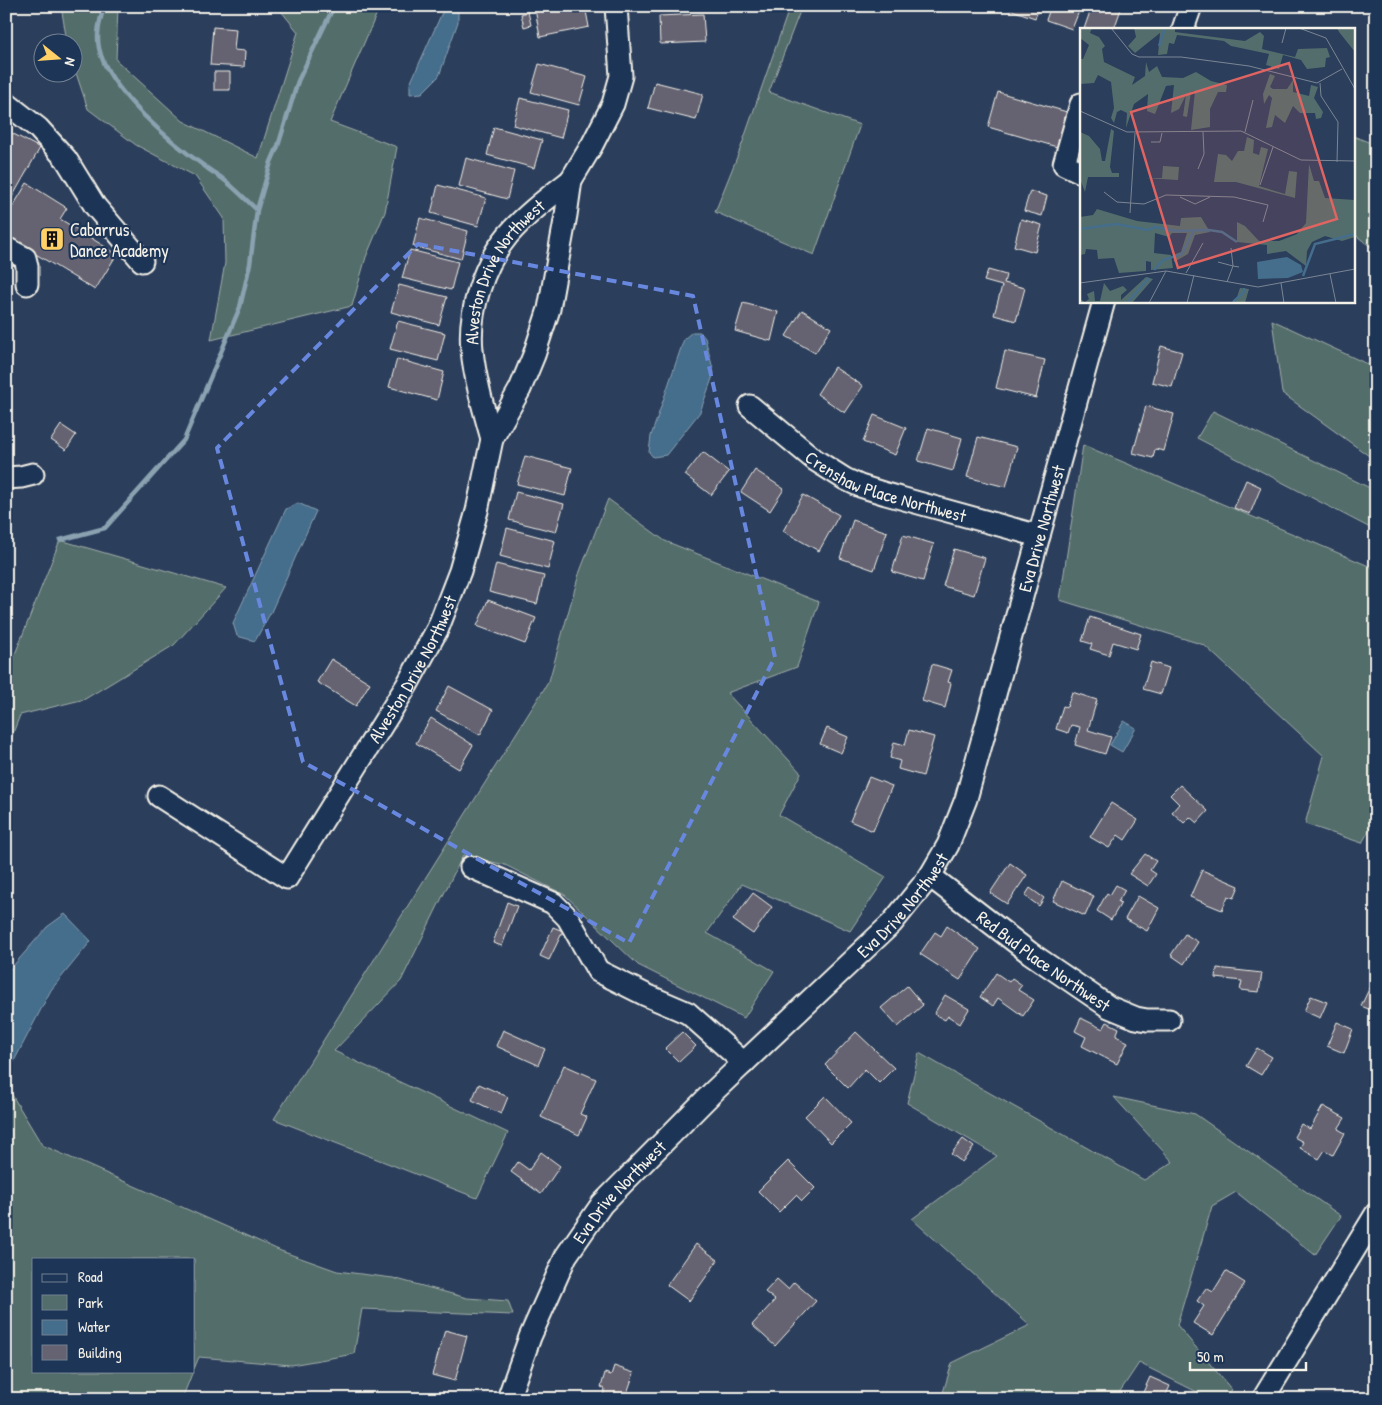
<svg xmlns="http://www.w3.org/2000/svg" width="1382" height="1405" viewBox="0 0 1382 1405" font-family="'Patrick Hand',sans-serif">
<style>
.green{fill:#526d6b;stroke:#a3afaa}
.water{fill:#456d8c;stroke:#8ba2b1}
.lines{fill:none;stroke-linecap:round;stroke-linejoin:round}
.stream{stroke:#8ba2b1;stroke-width:4.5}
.building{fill:#656271;stroke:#f4f1e8}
.minor-casing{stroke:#f4f1e8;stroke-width:25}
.minor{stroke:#1d3557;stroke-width:21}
.marked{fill:none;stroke:#6887de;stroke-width:4;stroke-dasharray:10 6;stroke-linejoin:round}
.labels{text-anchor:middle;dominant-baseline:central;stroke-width:4.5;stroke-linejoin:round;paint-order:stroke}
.poi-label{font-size:18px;fill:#f4f1e8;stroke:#1d3557;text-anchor:start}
.street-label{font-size:18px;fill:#f4f1e8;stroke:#1d3557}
.inset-river{fill:none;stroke:#456d8c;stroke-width:2.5}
.inset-road{fill:none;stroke:#7b8694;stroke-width:1}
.view{fill:#df6462;fill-opacity:0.15;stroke:#df6462;stroke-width:2.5}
.inset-edge{fill:none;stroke:#f4f1e8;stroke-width:2.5}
</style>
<rect width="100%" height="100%" fill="#2b3e5c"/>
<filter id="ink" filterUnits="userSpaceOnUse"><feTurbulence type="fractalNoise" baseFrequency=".02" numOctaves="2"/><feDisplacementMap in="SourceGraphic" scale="10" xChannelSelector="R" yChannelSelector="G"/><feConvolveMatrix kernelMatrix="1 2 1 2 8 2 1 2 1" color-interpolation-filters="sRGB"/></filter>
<g filter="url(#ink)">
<path class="green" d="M61 6H118L116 60 183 121 258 158 298 32 277 6H380L330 122 397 147 385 212 366 257 352 306 211 340 225 263 224 218 195 176 136 145 88 109 73 64 72 42H67Z
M790 6H802L769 92 860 125 814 255 715 212 741 147Z
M1353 136 1376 145V251L1353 233Z
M1272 320 1376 368V461L1282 393Z
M1213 411 1376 491V531L1197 438Z
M1083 445 1376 569V818L1362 843 1305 824 1324 756 1204 645 1060 600Z
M608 499 665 541 819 602 797 667 727 693 801 773 779 815 886 877 850 931 742 884 707 933 774 971 744 1018 638 965 565 895 505 865 463 855 401 981 334 1051 508 1133 477 1198 274 1119 549 681 579 574Z
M60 540 226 588 174 645 85 699 20 715 6 751V677Z
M919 1053 1144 1180 1173 1162 1114 1097 1195 1114 1341 1216 1315 1255 1236 1192 1212 1206 1177 1325 1232 1390 1223 1399H1211L1139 1363 1115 1399H941L952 1363 1030 1325 912 1219 997 1156 907 1103Z
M6 1085 42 1145 281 1251 337 1271 393 1278 467 1298 508 1301 513 1315 362 1309 354 1354 291 1365 199 1357 194 1369V1259H34V1371H193L182 1399H6Z"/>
<path class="water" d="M445 6H458V22L439 76 422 93 410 94V84Z
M692 332H700L705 338 714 373 700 412 666 455 653 457 649 452 651 436 684 339Z
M298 503 316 511 271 612 255 641 237 636 233 623 286 509Z
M1124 721 1136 728 1122 752 1110 745Z
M65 914 91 941 51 990 13 1063 6 1054V974L47 927Z"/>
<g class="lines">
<path class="stream" d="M104 6C100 20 96 33 99 48 108 91 172 143 207 168 212 172 218 175 223 179 235 188 246 200 257 210
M60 540 105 528 184 440 240 307 250 264 257 210 271 162 278 146 298 81 334 6"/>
</g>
<path class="building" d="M548 6H585L589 27 540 37 535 9Z
M1010 6H1040L1035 18 1009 9Z
M1051 6H1081L1072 29 1046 20Z
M1092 6H1122L1114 29H1084Z
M528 12 531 25 524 27 521 14Z
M703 14 705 42 660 44 659 16Z
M213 27 236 29 234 50 245 51 244 67 210 65Z
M539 64 587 77 579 105 531 92Z
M214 72H230V90H214Z
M655 82 703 94 696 120 648 108Z
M998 92 1067 112 1064 123 1077 127 1073 140 1060 136 1057 147 988 127Z
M520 98 568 110 561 138 513 125Z
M494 127 542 140 534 168 487 155Z
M6 130 40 148 6 208Z
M466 158 514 171 507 199 459 186Z
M27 183 67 208 60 219 117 254 95 290 6 236V218Z
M438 185 486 198 478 226 431 213Z
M1030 191 1047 196 1042 216 1024 211Z
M420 218 468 231 461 259 413 246Z
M1021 219 1042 225 1035 252 1014 246Z
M410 250 458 262 451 290 402 278Z
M988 270 1006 275 1004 283 1025 288 1016 321 994 315 1002 286 984 281Z
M399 285 447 297 439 325 391 312Z
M743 303 778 312 771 341 735 331Z
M802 310 831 328 815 353 786 336Z
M398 321 445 333 438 361 390 349Z
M1161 346 1182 352 1172 387 1152 382Z
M1005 351 1045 360 1036 398 996 388Z
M397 359 444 372 437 400 389 387Z
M834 367 863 386 845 413 817 394Z
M1146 406 1174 414 1164 451 1155 449 1153 458 1133 453Z
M874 415 906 428 895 455 863 442Z
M61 425 76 435 66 450 51 440Z
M928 428 962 438 953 471 918 461Z
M978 437 1017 447 1006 487 967 477Z
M703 452 729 472 711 495 685 475Z
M525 456 572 468 565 496 517 484Z
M755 470 784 489 770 511 741 492Z
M1246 480 1261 487 1250 514 1234 508Z
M516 492 564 504 556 532 509 520Z
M803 495 839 515 819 551 783 531Z
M853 520 887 532 874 570 840 558Z
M507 528 555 541 548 569 500 556Z
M903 535 934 544 923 581 892 572Z
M954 549 985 558 974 595 943 586Z
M496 564 544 576 537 604 489 592Z
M488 600 536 618 525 644 477 626Z
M1090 617 1141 634 1136 649 1113 642 1109 655 1090 649 1092 644 1082 641Z
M331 659 370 683 356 706 317 682Z
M1151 662 1169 668 1161 694 1143 689Z
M932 664 952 670 948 682 951 683 945 708 922 701Z
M449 686 493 710 480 735 436 711Z
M1072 692 1097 700 1088 730 1111 737 1105 754 1075 745 1080 727 1071 725 1068 733 1056 729 1063 706 1067 707Z
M431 718 473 745 459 769 416 743Z
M827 728 848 737 841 753 820 744Z
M909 730 934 737 923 776 898 769 900 761 890 758 894 742 905 745Z
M869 777 892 786 873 831 850 821Z
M1180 785 1208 811 1197 823 1190 817 1184 823 1172 812 1179 804 1170 795Z
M1111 803 1138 820 1125 840 1118 835 1109 848 1090 837Z
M1145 854 1156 861 1150 870 1156 874 1148 886 1129 874Z
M1010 863 1027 875 1007 904 990 893Z
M1202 870 1239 886 1234 898 1228 896 1222 910 1190 897Z
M1062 881 1094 896 1085 916 1053 901Z
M1116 885 1125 890 1118 902 1121 903 1111 920 1097 911 1107 893 1110 895Z
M1030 888 1044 898 1039 906 1025 896Z
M753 893 772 907 753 934 733 920Z
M1138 896 1159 908 1147 931 1125 919Z
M507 902 517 906 502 946 493 943Z
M947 926 980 949 960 980 920 954 935 932 941 936Z
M553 927 563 931 549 960 540 956Z
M1185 934 1198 942 1184 964 1171 955Z
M1217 968 1262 973 1259 992 1240 990 1242 981 1216 978Z
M996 973 1009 982 1012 978 1022 985 1018 990 1034 1000 1023 1016 998 998 993 1006 980 997Z
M907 986 923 1005 898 1027 881 1008Z
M1370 987 1376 989V1012L1361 1006Z
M945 995 969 1009 960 1024 948 1016 945 1020 934 1014Z
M1311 996 1327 1002 1320 1018 1304 1011Z
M1081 1018 1103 1029 1107 1022 1119 1028 1116 1036 1128 1042 1117 1064 1082 1046 1086 1037 1075 1031Z
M1337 1022 1353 1029 1344 1053 1327 1046Z
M503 1030 545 1049 538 1065 496 1046Z
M682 1032 696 1046 679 1062 665 1048Z
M856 1032 894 1068 879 1083 865 1069 848 1088 825 1065Z
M1257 1048 1272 1057 1261 1075 1246 1066Z
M564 1065 596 1079 580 1114 587 1117 579 1135 541 1117Z
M479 1084 508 1097 501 1114 472 1100Z
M825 1096 851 1123 831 1143 805 1116Z
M1323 1106 1345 1118 1338 1129 1345 1133 1333 1155 1325 1150 1319 1159 1300 1148 1303 1142 1294 1137 1301 1124 1310 1129Z
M963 1139 974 1147 962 1162 951 1154Z
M541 1152 560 1166 541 1194 511 1172 518 1162 529 1170Z
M788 1161 815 1188 802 1201 796 1195 779 1212 758 1191Z
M696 1244 718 1260 689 1301 667 1285Z
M1226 1271 1245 1283 1213 1335 1193 1323 1204 1306 1197 1301 1206 1288 1213 1292Z
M777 1279 788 1289 794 1282 816 1301 775 1346 752 1325 775 1300 765 1292Z
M445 1330 467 1336 455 1381 432 1375Z
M614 1366 634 1373 625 1399H602L605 1389 601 1387 605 1373 611 1375Z
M1150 1377 1170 1386 1164 1399H1140Z"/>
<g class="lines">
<defs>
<g id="minor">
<path d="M1183 29 1191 6"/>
<path d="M6 103 38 128 66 159 95 206 142 261"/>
<path d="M1081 104 1064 164 1081 172"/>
<path d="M6 248 25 258 27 266V284"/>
<path id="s1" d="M750 406 815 460 845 479 860 486 886 494 1039 536"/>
<path id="s2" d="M492 439C484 410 475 380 472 350 468 312 483 265 508 235 526 214 549 197 571 180"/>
<path d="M6 478 21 477 33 474"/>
<path id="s3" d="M159 796 287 878 407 685 438 628 460 571 477 511 492 439 520 389 534 355 549 309 566 215 571 180 592 145 613 104 621 76 616 6"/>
<path d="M471 867 553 903 568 918 598 971 646 995 688 1013 744 1063"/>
<path id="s4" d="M930 876 1030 953 1109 1007 1136 1018 1147 1020H1169"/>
<path id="s5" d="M508 1399 530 1337 566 1256 602 1204 714 1091 892 923 930 876 948 845 966 799 1104 301"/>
<path d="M1263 1399 1376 1214"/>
</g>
</defs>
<use href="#minor" class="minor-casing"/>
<use href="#minor" class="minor"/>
</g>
</g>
<path class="marked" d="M418 244 693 296 775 657 629 943 303 762 217 448Z"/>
<defs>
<symbol id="building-square" viewBox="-11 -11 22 22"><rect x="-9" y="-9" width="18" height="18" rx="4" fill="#ffd166" stroke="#1d3557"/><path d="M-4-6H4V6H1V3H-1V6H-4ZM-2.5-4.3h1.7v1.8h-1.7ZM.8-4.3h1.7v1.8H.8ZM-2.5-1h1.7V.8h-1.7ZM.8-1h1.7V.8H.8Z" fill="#111"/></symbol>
</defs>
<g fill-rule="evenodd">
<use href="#building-square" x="38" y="225" width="28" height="28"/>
</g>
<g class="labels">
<g class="poi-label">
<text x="70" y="229">Cabarrus<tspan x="70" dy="21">Dance Academy</tspan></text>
</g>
<g class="street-label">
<text stroke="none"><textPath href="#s2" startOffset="179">Alveston Drive Northwest</textPath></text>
<text stroke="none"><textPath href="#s1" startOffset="161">Crenshaw Place Northwest</textPath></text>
<text stroke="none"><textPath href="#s5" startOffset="1048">Eva Drive Northwest</textPath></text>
<text stroke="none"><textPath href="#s3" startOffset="396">Alveston Drive Northwest</textPath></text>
<text stroke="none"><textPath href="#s5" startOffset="642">Eva Drive Northwest</textPath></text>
<text stroke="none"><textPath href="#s4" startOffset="142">Red Bud Place Northwest</textPath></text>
<text stroke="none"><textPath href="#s5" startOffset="238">Eva Drive Northwest</textPath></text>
</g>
</g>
<g transform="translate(1080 28)">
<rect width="275" height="275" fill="#2b3e5c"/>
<path d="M0 0H12L10 5 19 9 25 18 22 21 24 34 55 49 52 57 65 48 66 34 69 44 77 38 82 49 103 50 116 44 131 53 147 57 146 64H138L130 81V99L111 102 115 63 111 64 107 89 103 88 106 67 99 81 91 85 94 57 86 58 75 86 67 83 68 66 54 76 46 100 47 85 41 82 37 84 34 95 31 90 34 80 31 54 18 47 14 55 0 56V31H3L9 17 0 10ZM54 0H95V4L165 13 180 4 184 8 182 21 215 29 218 21 247 20 250 29 246 30 245 39 227 41 221 32 203 27 199 41 186 37 189 26 151 18 144 13 97 7 94 16 89 15 87 26 78 27 80 5 55 25 48 18 56 9ZM257 0H275V24L259 4ZM190 46 195 48 190 59 193 61H207L213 52V64L229 68 231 57 238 59 234 70 243 84 241 90 236 91 235 85H220L213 78 205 95 195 87 192 99 186 100 192 70 189 67 184 76 183 66ZM31 101 34 103 30 139 32 145H39V149H8L5 164 0 151V104L9 108 20 121 22 133H25ZM167 109 174 112 173 125 179 127 181 119 188 121 179 158 205 166 209 143 217 144 215 170 156 154H134L138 126 146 127 152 133 158 123H164ZM229 136 234 153H239L245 170 275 172V209L262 213 245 208 232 214 227 223 226 238 206 223 187 226V217L157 214V194L165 198 179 213H199L217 206 226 195ZM83 138 99 139 98 152 65 150H82ZM17 181 57 193 100 198 101 190 121 189 130 204 115 207 108 226 94 234 93 227 101 224 107 205H92L89 209 75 205 74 225 91 227 93 240 71 242V234L66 233V243L39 245 34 230 18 231 17 222 6 221 5 226 0 227V189L13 187ZM66 249 73 251 52 275H0V271L5 274 9 271 7 266 14 263 15 273H20L24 255 30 263 43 258 47 262 41 267V272ZM160 260 169 261 165 275H155Z" fill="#526d6b"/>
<path d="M207 229 221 237 223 244 208 250 178 251 177 234Z" fill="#456d8c"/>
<path class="inset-river" d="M79 18 85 0M0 201 36 196 68 202 75 199 97 203 129 202 142 204 157 214M74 242 83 232 102 226 113 204M223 248 235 216 275 206M153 274 164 264V260M47 275 69 250"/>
<path class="inset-road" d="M31 0 52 26 59 29H101L169 38 237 55 262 41M219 0 246 10 275 61M202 15 206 0M240 55 241 68 258 94 257 134M0 83 47 104 161 103 221 132 275 133M165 104 173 72M71 114H80L82 105M118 141 124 126 123 104M180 157 193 119M24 164 37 174 64 176 86 167 154 169 188 177 183 194M100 169 115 176 130 169M50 185 55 105M138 234 153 238 151 220M106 245 123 215M250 246 256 275M147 254 153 238 159 239M0 255 86 243 178 259 275 241M201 255 204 275M69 275 86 243M107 275 114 247"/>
<path class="view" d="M209 35 257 191 98 240 51 84Z"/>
<rect width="275" height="275" class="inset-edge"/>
</g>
<rect width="1382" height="1405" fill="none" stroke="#1d3557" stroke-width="25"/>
<rect x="12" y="12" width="1357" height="1380" fill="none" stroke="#f4f1e8" stroke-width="2" filter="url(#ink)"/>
<rect x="32" y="1258" width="162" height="115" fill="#1d3557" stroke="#738091"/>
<rect x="42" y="1274" width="25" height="8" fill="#1d3557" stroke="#738091"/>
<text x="78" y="1282" font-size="15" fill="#f4f1e8">Road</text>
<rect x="42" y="1295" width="25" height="15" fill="#526d6b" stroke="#738091"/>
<text x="78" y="1308" font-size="15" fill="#f4f1e8">Park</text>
<rect x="42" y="1320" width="25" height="15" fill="#456d8c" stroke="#738091"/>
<text x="78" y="1332" font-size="15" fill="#f4f1e8">Water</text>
<rect x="42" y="1345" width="25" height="15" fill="#656271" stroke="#738091"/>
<text x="78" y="1358" font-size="15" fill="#f4f1e8">Building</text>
<g transform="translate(58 58) rotate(107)"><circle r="24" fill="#1d3557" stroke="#738091"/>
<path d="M0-4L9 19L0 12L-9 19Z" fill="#ffd166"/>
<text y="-8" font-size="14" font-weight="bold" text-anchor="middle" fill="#f4f1e8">N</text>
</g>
<path d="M1190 1362v8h116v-8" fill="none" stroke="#f4f1e8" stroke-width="2.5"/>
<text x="1197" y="1362" font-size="15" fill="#f4f1e8" stroke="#1d3557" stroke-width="4" paint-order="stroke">50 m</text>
</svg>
